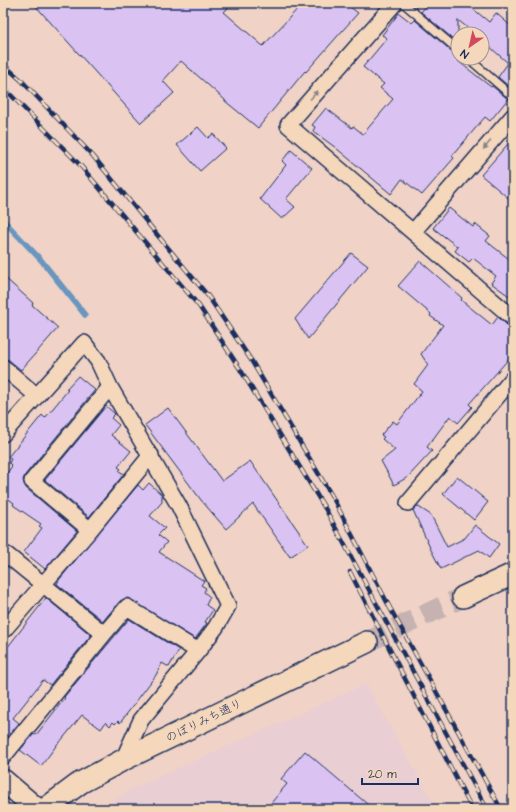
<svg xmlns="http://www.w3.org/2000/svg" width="516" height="812" viewBox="0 0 516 812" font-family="'Architects Daughter','Klee One',sans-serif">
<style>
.built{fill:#e9ced4}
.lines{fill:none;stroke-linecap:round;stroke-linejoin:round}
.stream{stroke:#6a95bf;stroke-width:5.5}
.building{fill:#dac3f3;stroke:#1b2f5e}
.secondary-tunnel{stroke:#c5b2b1;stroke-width:21;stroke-dasharray:21 10;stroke-linecap:butt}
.lane-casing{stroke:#1b2f5e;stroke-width:10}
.street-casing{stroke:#1b2f5e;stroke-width:18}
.secondary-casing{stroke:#1b2f5e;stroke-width:24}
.lane{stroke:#f5d7bb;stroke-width:7}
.street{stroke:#f5d7bb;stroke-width:15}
.secondary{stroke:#f5d7bb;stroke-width:21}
.rail-casing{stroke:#1b2f5e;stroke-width:4.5}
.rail{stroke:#f5d7bb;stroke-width:3;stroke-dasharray:9;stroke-linecap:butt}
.oneway{fill:#88838c}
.labels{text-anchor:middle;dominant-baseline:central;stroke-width:3;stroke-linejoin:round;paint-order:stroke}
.street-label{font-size:12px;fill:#1b2f5e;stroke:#f5d7bb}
</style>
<rect width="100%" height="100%" fill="#f0d3c6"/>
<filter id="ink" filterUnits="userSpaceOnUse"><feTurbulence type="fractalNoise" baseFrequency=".025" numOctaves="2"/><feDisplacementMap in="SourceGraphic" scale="8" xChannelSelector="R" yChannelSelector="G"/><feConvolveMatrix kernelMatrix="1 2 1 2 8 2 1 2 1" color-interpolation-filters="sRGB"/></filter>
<g filter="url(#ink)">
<path class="built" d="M366 684 437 809H100L134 788Z"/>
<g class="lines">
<path class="stream" d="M3 220 41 260 85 315"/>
</g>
<path class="building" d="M33 3H233L224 12 263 46 303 3H345L358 13 306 72 305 71 258 128 225 101V100L181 61 163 81 174 93 141 123Z
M429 3H466L489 22 496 13 513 28V90L498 77 508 63 482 40V34H475L458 20V43L421 12Z
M399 13 412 23 415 20 455 54 458 55V61L491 87 492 86 508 99 490 121 485 117 452 156 454 158 422 195 402 179 391 194 336 148 313 131 315 127 312 125 326 108 352 128 353 126 363 134 393 99 380 88 384 84 363 67 387 38 382 35Z
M198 127 208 138 213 134 226 148 200 171 177 145Z
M513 138V202L481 175Z
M291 150 312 168 286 199 295 207 282 219 260 199 286 165 282 161Z
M449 208 473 227 475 224 490 236 486 241 513 262V306L509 303 512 298 491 283 496 276 473 258 469 262 455 251 458 247 433 228Z
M351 253 368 266 308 339 295 319Z
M420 261 462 298 461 300 492 325 498 317 507 325 513 327V354L469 404 472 407 458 423 450 416 427 447 432 451 408 477 394 485 381 461 395 450 382 439 384 437 381 435 393 421 397 424 422 391 414 384 428 365 421 354 443 325 430 316 431 314 398 286Z
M3 276 33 303 32 305 58 328 21 370 9 360 3 358Z
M78 376 95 390 25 475 23 480 24 484 26 488 77 531 45 569 24 552 42 528 39 526 41 524 13 505 14 503 3 495V479L12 466 9 463 11 459 8 457 42 415 45 418 68 390 66 389Z
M106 406 115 414 111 418 119 425 111 435 131 451 118 467 121 469 119 471 124 474 89 517 45 480Z
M168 408 222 481 250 461 308 545 290 557 253 504 226 529 201 500 145 425Z
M457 476 488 502 474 520 443 494Z
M149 483 162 495V502L150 516 165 528 158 535 167 542 159 552 204 581 201 585 206 588 204 592 210 597 206 605 213 610 205 622 207 623 195 639 128 598 124 599 120 601 103 621 57 584 59 580 138 485 143 490Z
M417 506 431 515 447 547 465 538 475 525 499 544 489 558 479 550 441 569 431 550 413 510Z
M46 598 91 635 50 685 43 680 13 718 19 723 6 739 3 737V653Z
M129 619 179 650 169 667 162 663 156 675 120 723 118 721 115 724 113 722 110 726 106 722 101 729 82 715 60 742H59L41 766 20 750 34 734 36 735 65 698 64 697Z
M305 751 373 809H266L287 784 281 779Z"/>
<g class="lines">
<path class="secondary-tunnel" d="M367 642 463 597"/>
<defs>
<path id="lane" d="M403 3 458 50
M468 58 513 97"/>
<path id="street" d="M395 3 288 125 513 318
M413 232 513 116
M3 367 37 396
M3 434 84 343 98 361 110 387 179 506 228 606 216 627 198 651 141 720 123 760
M408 503 513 378
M90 530 32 481 110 387
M3 559 7 555 104 634 3 757
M3 631 90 530 151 455
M104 634 127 607 198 651"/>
<path id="secondary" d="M463 597 513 574
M3 780 37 809
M45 809 80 783 123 760 367 642"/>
</defs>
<use href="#lane" class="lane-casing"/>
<use href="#street" class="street-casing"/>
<use href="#secondary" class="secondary-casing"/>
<use href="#lane" class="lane"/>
<use href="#street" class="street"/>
<use href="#secondary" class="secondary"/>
<defs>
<path id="rail" d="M3 64 21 80 93 156 159 237 208 296 251 360 333 498 390 608 501 809
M3 87 80 165 199 306 240 369 326 510 487 809
M350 572 472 809"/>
</defs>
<use href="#rail" class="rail-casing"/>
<use href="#rail" class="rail"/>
</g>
<defs><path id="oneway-solid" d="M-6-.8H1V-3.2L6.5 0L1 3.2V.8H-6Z"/></defs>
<g class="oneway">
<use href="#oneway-solid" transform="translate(314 95) rotate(-49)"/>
<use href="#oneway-solid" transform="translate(487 145) rotate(131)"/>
</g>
</g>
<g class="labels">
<g class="street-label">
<text transform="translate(204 721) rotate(-26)">のぼりみち通り</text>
</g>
</g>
<rect width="516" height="812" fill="none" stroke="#f5d7bb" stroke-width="16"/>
<rect x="8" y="8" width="500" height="796" fill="none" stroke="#1b2f5e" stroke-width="1.5" filter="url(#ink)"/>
<g transform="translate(470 46) rotate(214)"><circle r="19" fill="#f5d7bb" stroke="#9e9496"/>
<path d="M0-3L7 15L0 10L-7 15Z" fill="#d1495b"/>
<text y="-6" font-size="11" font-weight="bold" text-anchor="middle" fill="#1b2f5e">N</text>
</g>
<path d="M362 778v6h56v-6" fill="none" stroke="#1b2f5e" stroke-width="2"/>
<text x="368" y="778" font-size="12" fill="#1b2f5e" stroke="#f5d7bb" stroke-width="3" paint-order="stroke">20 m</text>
</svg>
